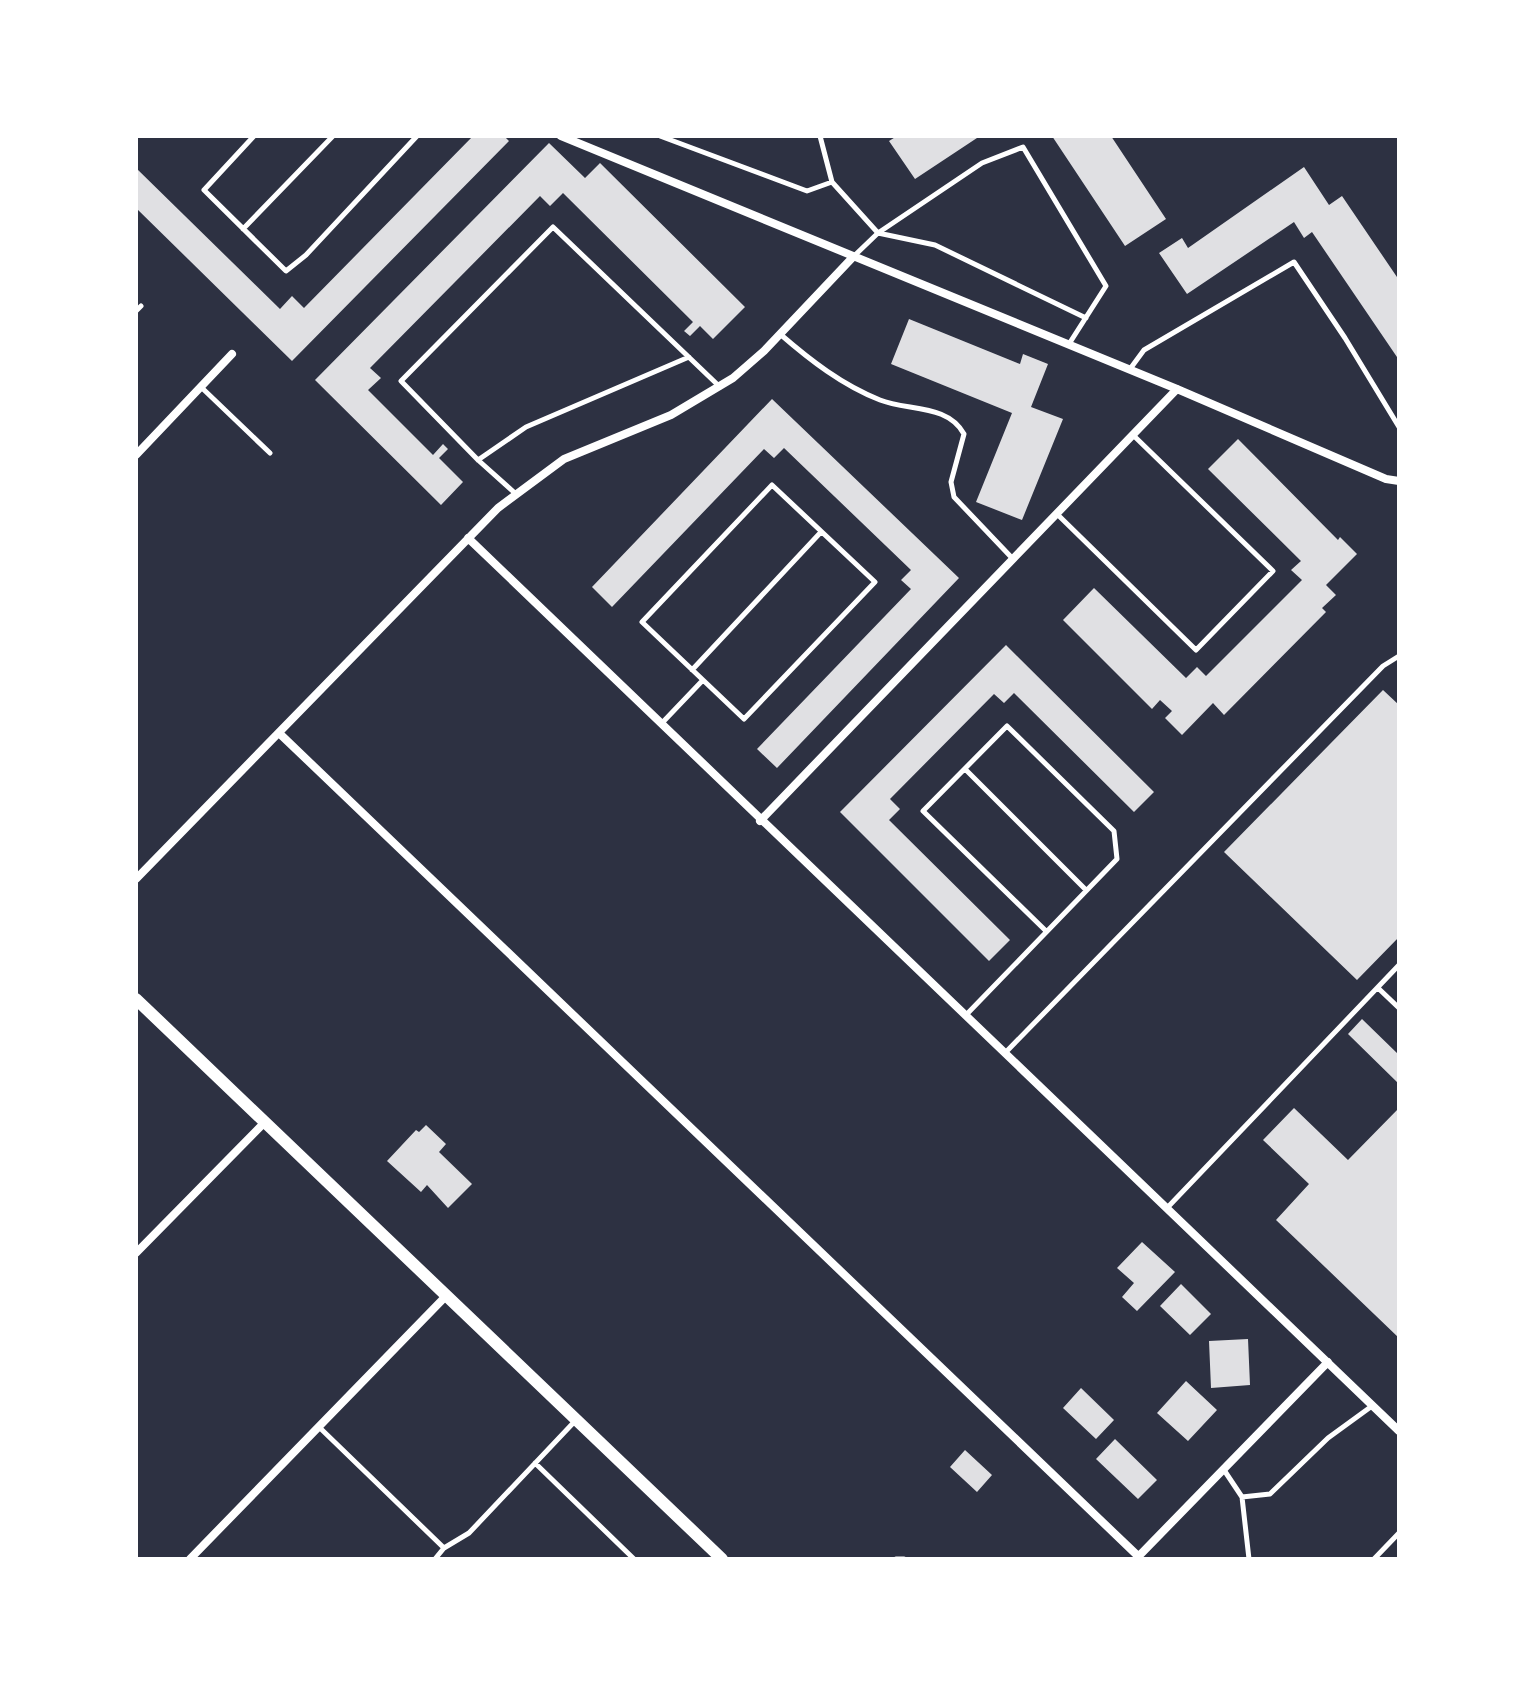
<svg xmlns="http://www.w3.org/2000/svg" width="1535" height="1695" viewBox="0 0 1535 1695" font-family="'DejaVu Sans',sans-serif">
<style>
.building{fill:#e0e0e3}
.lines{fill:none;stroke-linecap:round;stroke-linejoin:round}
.service{stroke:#fff;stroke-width:5}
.minor{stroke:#fff;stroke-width:8}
.tertiary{stroke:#fff;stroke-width:12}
</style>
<rect width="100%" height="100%" fill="#2d3142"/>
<path class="building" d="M473 136H504L509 141 292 361 136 208V168L280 309 292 296 304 308Z
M897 136H980L915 179 889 141Z
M1052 136H1111L1166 219 1125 246Z
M549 143 585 178 600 163 745 307 713 339 700 326 690 336 684 331 693 322 563 193 550 206 540 196 370 368 381 378 368 390 433 455 443 444 448 449 439 458 463 482 441 505 315 380Z
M1304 167 1329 205 1342 196 1399 280V360L1312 232 1304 238 1294 222 1187 294 1159 253 1182 238 1188 248Z
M909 319 1020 364 1023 354 1048 364 1031 407 1063 419 1022 520 976 502 1012 413 891 364Z
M772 399 959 578 777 768 757 749 911 589 901 580 911 570 784 448 774 458 764 449 612 607 592 587Z
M1238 439 1338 540 1340 537 1357 554 1326 585 1336 595 1322 608 1326 612 1224 715 1213 703 1182 735 1165 718 1172 711 1160 700 1152 709 1063 620 1094 588 1186 678 1197 667 1206 676 1302 580 1291 570 1301 561 1208 469Z
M1006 645 1154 792 1134 812 1014 693 1004 703 994 694 890 799 900 809 889 820 1010 940 989 961 840 812Z
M1383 690 1399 705V937L1357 980 1224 852Z
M1362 1019 1399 1055V1084L1348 1034Z
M1294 1108 1348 1160 1399 1108V1338L1276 1220 1309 1184 1263 1140Z
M426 1125 446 1144 439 1152 472 1184 448 1208 427 1185 421 1192 387 1161 416 1130 419 1132Z
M1142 1242 1175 1272 1137 1311 1122 1297 1134 1283 1117 1268Z
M1181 1284 1211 1314 1190 1335 1160 1306Z
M1248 1339 1250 1385 1211 1388 1209 1341Z
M1186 1381 1217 1410 1188 1441 1157 1413Z
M1081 1388 1114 1420 1096 1439 1063 1408Z
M1115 1439 1157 1480 1138 1499 1096 1459Z
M965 1450 992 1475 977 1492 950 1467Z"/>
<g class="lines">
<path class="service" d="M254 136 204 190 286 271 306 255 417 136
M660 136 807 191 832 182
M820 136 832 182 878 233 935 245 1086 318
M243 229 333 136
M853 257 878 233 982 163 1023 147 1106 286 1069 344
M136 311 141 306
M780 334C810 360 842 385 880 400 908 411 948 404 964 434L951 482 954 497 1013 559
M1130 369 1144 350 1294 262 1345 338 1399 427
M201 387 270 453
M478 460 526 427 689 357
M772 485 875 582 744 719 642 622Z
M516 494 478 460 401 381 553 227 720 387
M1057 514 1196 650 1273 571 1133 435
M692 670 821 532
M662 723 703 680
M965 769 1086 890
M1378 988 1399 1008
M966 1015 1117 859 1114 831 1007 726 923 811 1046 931
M1005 1053 1383 666 1399 656
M1167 1208 1399 965
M319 1427 444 1548 469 1533 576 1420
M535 1463 634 1559
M1224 1470 1242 1497 1249 1559
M1242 1497 1270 1494 1328 1438 1372 1406
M435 1559 444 1548
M896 1559H904
M1374 1559 1399 1533"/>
<path class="minor" d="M561 136 1177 389 1386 479 1399 481
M136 455 232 354
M468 538 1399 1431
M279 733 1139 1557
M760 821 1177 389
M136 879 498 508 564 459 671 415 733 378 764 351 853 257
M136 1253 265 1122
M190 1559 446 1296
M1136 1559 1328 1362"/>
<path class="tertiary" d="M136 999 722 1559"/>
</g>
<rect width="1535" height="1695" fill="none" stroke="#ffffff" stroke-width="276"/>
</svg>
